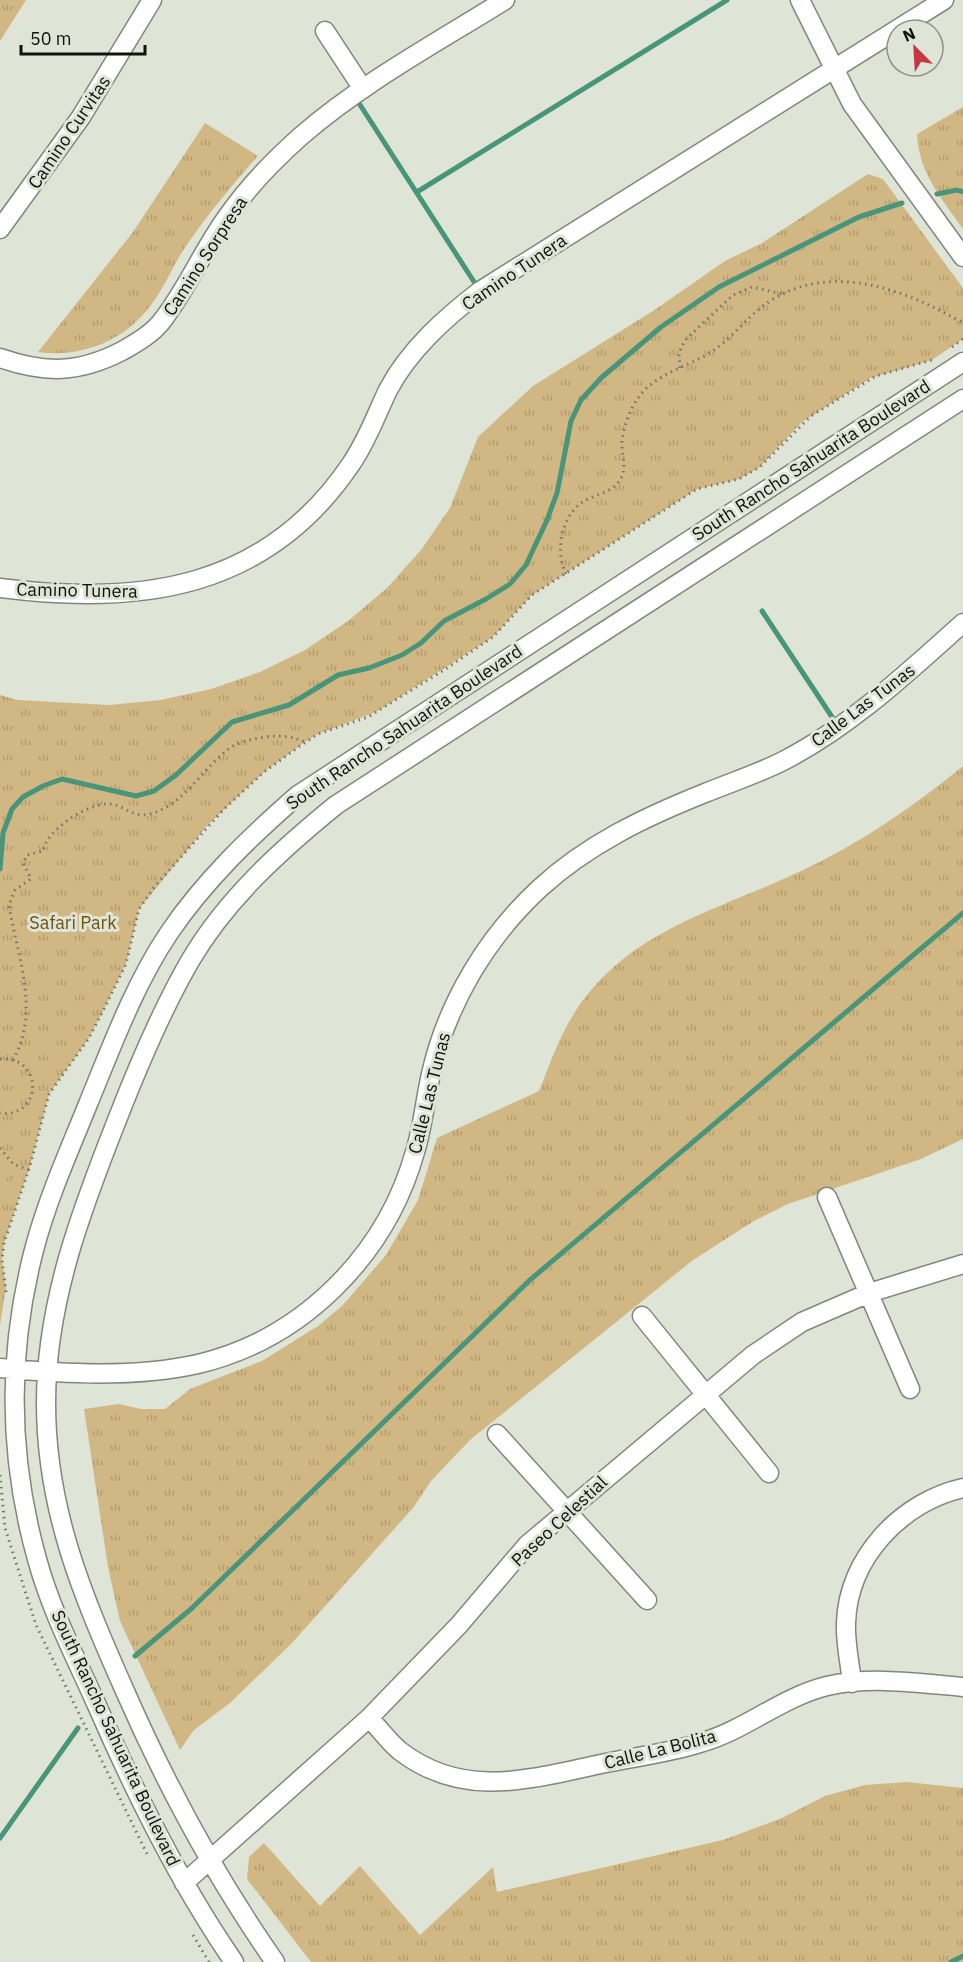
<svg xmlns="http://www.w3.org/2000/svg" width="963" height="1962" viewBox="0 0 963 1962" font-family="'IBM Plex Sans',sans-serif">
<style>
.grass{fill:url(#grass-tufts)}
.pitch{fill:#d1b783}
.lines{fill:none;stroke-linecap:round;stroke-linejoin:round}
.stream{stroke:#49957a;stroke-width:5}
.minor-casing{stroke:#81877a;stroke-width:21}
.path{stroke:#72766d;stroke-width:3;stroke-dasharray:1.5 4.5;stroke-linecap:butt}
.minor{stroke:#fff;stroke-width:18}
.labels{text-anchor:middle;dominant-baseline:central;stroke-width:6;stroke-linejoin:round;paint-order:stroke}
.street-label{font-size:18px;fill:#10120d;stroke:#dee5d6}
.park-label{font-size:18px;fill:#6d510f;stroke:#dee5d6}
</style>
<defs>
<pattern id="grass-tufts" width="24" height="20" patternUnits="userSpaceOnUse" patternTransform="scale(1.5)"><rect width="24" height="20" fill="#d1b783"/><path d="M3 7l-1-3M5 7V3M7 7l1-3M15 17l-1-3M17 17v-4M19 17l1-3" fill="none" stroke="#b29c70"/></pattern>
</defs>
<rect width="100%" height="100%" fill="#dee5d6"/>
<path class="grass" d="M0 0H26L0 41Z
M963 107V229C941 198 919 173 917 134Z
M205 123 258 156C232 185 208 214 186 246 173 265 165 287 151 305 125 341 81 358 38 352L133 232Z
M868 174 883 179 963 288V339L932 360 871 378 802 422 760 467 739 479 697 489 532 595 493 637 376 712 318 734 305 742 264 772 207 826 139 909 126 964 105 1007 89 1038 49 1094 30 1166 4 1243 2 1260 6 1288 0 1325V695L18 700 109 705 161 700 211 689 260 672 305 650 348 621 387 588 421 550 450 508 478 437 533 386 656 309 725 261 762 243Z
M963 766V1139L921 1159 788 1204 754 1221 693 1260 470 1440 431 1481 413 1508 292 1643 230 1703 194 1730 180 1750 120 1621 108 1567 84 1409 119 1404 141 1409H165L190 1389 262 1361 318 1326 343 1305 386 1255 418 1200 437 1138 539 1091C550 1064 559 1037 575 1012 628 930 716 911 799 872 859 844 912 808 963 766Z
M907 1782 963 1788V1962H311L247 1879 249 1857 264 1843 320 1906 360 1866 420 1935 493 1867 497 1892 723 1840 782 1818 825 1796 865 1785Z"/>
<path class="pitch" d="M0 1161 13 1171 0 1187Z"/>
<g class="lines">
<path class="stream" d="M355 97 478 288
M417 192 727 0
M937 194 957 190 963 192
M762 611 832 717
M0 869 3 833 12 809 23 797 43 786 62 779 136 796 154 791 176 775 232 722 289 705 338 675 369 668 402 655 421 643 444 621 486 599 510 584 526 565 547 520 557 493 571 421 581 400 601 378 661 327 719 287 859 217 902 203
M135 1656 191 1609 530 1280 963 913
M0 1838 78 1728
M951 1962 963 1956"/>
<defs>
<path id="minor" d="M800 0 852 104 963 257
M325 31 363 89
M0 229 81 117 152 0
M0 358C46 374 79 373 122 351 136 343 152 334 162 321 187 289 203 250 227 217 247 188 274 160 301 136 362 83 436 43 505 0
M0 588C140 606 266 590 351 464 367 441 376 415 388 390 409 350 445 318 480 291L944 0
M827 1197 910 1389
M642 1316 769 1473
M0 1368C64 1374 135 1378 198 1364 303 1339 386 1255 415 1152 423 1126 425 1100 431 1074 447 1003 487 937 540 888 588 844 645 817 705 793 732 782 760 773 785 760 852 725 907 673 963 623
M497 1434 647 1600
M852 1683C850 1663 845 1642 846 1623 848 1558 901 1502 963 1488
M369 1718C379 1728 389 1742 400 1751 464 1800 530 1779 601 1764 634 1757 670 1753 703 1742 747 1729 782 1697 827 1686 871 1676 918 1683 963 1687
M184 1883 369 1718 459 1625 527 1545 753 1355 802 1322 869 1293 963 1264
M234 1962C180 1884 137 1797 99 1710 77 1660 51 1611 37 1559 8 1456 7 1354 34 1250 47 1200 69 1151 88 1104 112 1046 134 985 169 933 204 881 251 836 298 795L963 362
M275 1962C215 1876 166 1785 124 1689 82 1594 46 1509 46 1403 46 1303 81 1211 117 1120 138 1066 161 1011 190 961 226 899 282 849 336 805L963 399"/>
</defs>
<use href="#minor" class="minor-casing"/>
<path class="path" d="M952 347 963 339
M680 368 679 353 685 340 733 295 752 287 782 294
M566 574C555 552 561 518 581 503 594 494 611 494 620 480 628 468 621 453 622 440 624 426 630 409 638 398 654 374 688 367 711 352 733 338 748 315 770 301 832 261 906 290 963 323
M0 1059C45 1056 42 1119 0 1113
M13 1060C41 1012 17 956 9 905L15 890 31 879 23 863 27 855 43 851C46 830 89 802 110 804 124 805 132 818 149 814 183 807 203 767 230 748 240 741 253 739 265 737 279 735 292 736 305 742
M0 1148 13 1164 29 1170
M6 1292 2 1260 4 1243 30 1166 49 1094 89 1038 105 1007 126 964 139 909 155 886 224 809 264 772 300 746 318 734 368 717 444 670 493 637 532 595 697 489 739 479 760 467 811 416 876 376 932 360
M0 1475 5 1528 36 1625 147 1854
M193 1935 209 1962"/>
<use href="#minor" class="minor"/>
</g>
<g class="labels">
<g class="street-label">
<text transform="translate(69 132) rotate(-56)">Camino Curvitas</text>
<text transform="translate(205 256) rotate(-57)">Camino Sorpresa</text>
<text transform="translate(514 272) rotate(-34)">Camino Tunera</text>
<text transform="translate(811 460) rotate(-33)">South Rancho Sahuarita Boulevard</text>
<text transform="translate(77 590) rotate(1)">Camino Tunera</text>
<text transform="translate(863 705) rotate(-37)">Calle Las Tunas</text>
<text transform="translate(404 727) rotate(-34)">South Rancho Sahuarita Boulevard</text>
<text transform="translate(429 1093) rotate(-76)">Calle Las Tunas</text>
<text transform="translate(559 1521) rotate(-43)">Paseo Celestial</text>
<text transform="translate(116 1738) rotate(65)">South Rancho Sahuarita Boulevard</text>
<text transform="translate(660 1749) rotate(-14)">Calle La Bolita</text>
</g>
<g class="park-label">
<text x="73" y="922">Safari Park</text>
</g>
</g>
<g transform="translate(915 48) rotate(336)"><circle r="28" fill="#dee5d6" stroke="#8c9186" stroke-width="1.5"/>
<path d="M0-4.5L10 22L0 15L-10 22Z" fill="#c73743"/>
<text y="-9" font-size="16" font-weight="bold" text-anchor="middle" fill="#10120d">N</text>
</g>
<path d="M21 45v9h124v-9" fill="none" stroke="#10120d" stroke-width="3"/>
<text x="30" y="45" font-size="18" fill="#10120d" stroke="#dee5d6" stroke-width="4.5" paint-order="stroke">50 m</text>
</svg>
